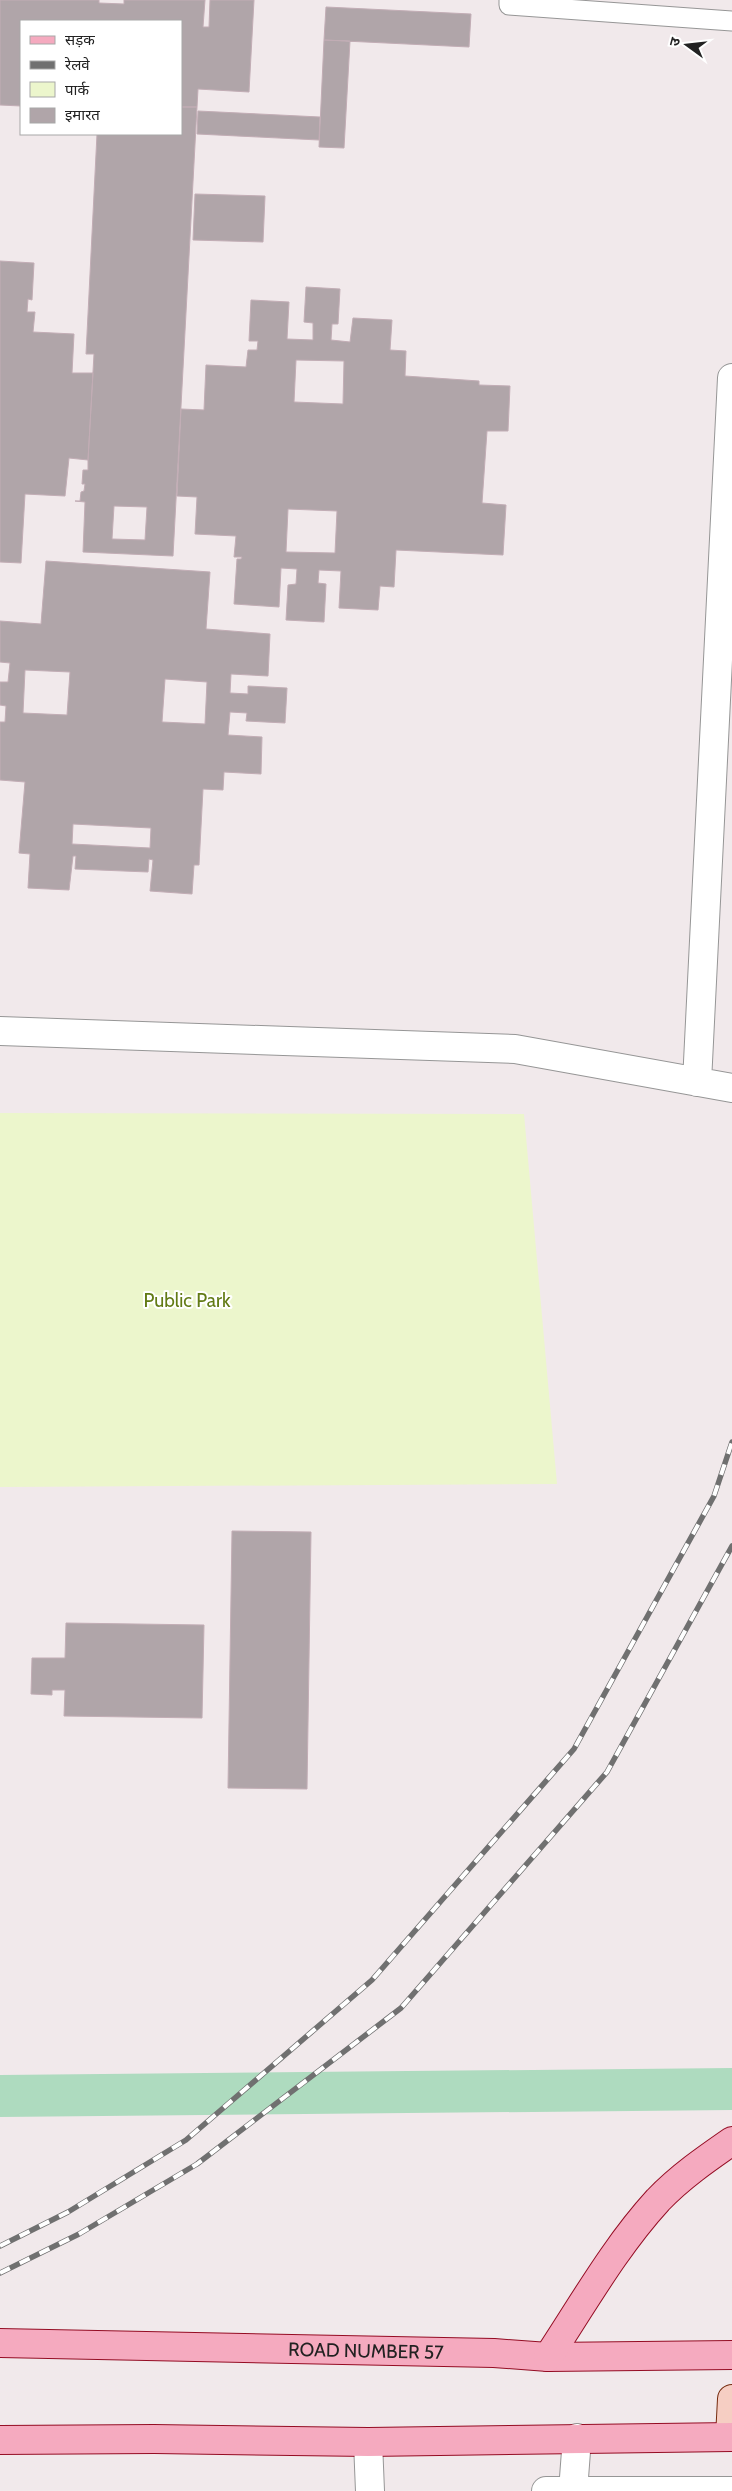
<svg xmlns="http://www.w3.org/2000/svg" width="732" height="2491" viewBox="0 0 732 2491" font-family="Cabin,'Noto Sans Devanagari',sans-serif">
<style>
.park{fill:#ecf6cc}
.lines{fill:none;stroke-linecap:round;stroke-linejoin:round}
.canal{stroke:#aedbbf;stroke-width:42}
.building{fill:#b0a5a9;stroke:#c2adb5;fill-rule:evenodd}
.lane-casing{stroke:#969696;stroke-width:21}
.street-casing{stroke:#969696;stroke-width:30}
.secondary-casing{stroke:#742a0e;stroke-width:30}
.primary-casing{stroke:#940c23;stroke-width:30}
.lane{stroke:#fff;stroke-width:19}
.street{stroke:#fff;stroke-width:28}
.secondary{stroke:#f6cec3;stroke-width:28}
.primary{stroke:#f5aabf;stroke-width:28}
.rail-casing{stroke:#707070;stroke-width:5.5}
.rail{stroke:#fff;stroke-width:4;stroke-dasharray:11;stroke-linecap:butt}
.labels{text-anchor:middle;dominant-baseline:central;stroke-width:4;stroke-linejoin:round;paint-order:stroke}
.park-label{font-size:19px;fill:#627b15;stroke:#fff}
.street-label{font-size:19px;fill:#222;stroke:#fff}
</style>
<rect width="100%" height="100%" fill="#f1e9eb"/>
<path class="park" d="M0 1113 524 1114 557 1484 0 1487Z"/>
<g class="lines">
<path class="canal" d="M0 2096 732 2089"/>
</g>
<path class="building" d="M0 0H99V3L124 4V0H205L203 27H209L210 0H254L249 92 198 89 197 107H181V21H21V106L0 105Z
M326 7 471 14 469 47 324 40Z
M324 40 350 41 344 148 319 147Z
M181 107H197L173 556 83 552 85 502 75 501H80L81 492 84 491 85 484H82L83 470H88V460L94 354H86L97 134H181ZM114 506 147 507 145 540 112 539Z
M198 111 320 117 319 140 197 134Z
M195 194 265 196 263 242 193 240Z
M0 261 34 263 32 300 28 299 27 312H35L33 332 74 334 72 373H93L88 460 69 458 65 496 25 494 21 563 0 562Z
M306 287 340 289 338 324H332L331 340 350 342 353 318 392 320 390 350 406 351 405 376 479 381V385L510 386 508 431H487L482 503 506 505 503 555 396 550 394 587 380 586 378 610 339 608 341 571 319 570 318 583 326 584 324 622 286 620 288 585 296 584 297 569 281 568 279 607 234 604 237 559H241L242 557H234L236 536 195 534 197 497 177 496 181 409 204 410 206 365 246 367 248 350H257L258 341H249L251 300 289 302 287 339 313 340V323L304 322ZM296 360 344 361 343 404 294 402ZM288 509 337 511 335 553 286 552Z
M46 561 210 572 206 629 270 634 268 676 231 674 230 693 248 694V686L287 688 285 723 246 721 247 713 230 712 228 735 262 737 261 774 224 772 223 790 203 789 199 865H194L192 894 150 891 153 860 149 859 148 872 75 869 76 856H73L69 890 28 888 30 854 19 853 25 782 0 780V722H5L6 706 0 705V682H8L10 663 0 662V621L41 624ZM25 670 70 672 67 715 23 713ZM165 679 207 682 205 724 162 722ZM73 824 151 828 150 848 72 844Z
M232 1531 311 1532 307 1789 228 1788Z
M66 1623 204 1625 202 1718 64 1716 65 1690H52V1695L31 1694 32 1658H65Z"/>
<g class="lines">
<defs>
<path id="lane" d="M509 0V5L732 21"/>
<path id="street" d="M0 1031 515 1049 732 1088
M697 1082 732 378
M368 2442 370 2491
M546 2491H732
M573 2491 577 2438"/>
<path id="secondary" d="M730 2437 732 2399"/>
<g id="primary">
<path id="s1" d="M0 2343 494 2353 548 2357 732 2355"/>
<path d="M548 2357C583 2304 615 2247 658 2200 680 2177 706 2159 732 2141"/>
<path d="M0 2440 154 2439 368 2442 732 2437"/>
</g>
</defs>
<use href="#lane" class="lane-casing"/>
<use href="#street" class="street-casing"/>
<use href="#secondary" class="secondary-casing"/>
<use href="#primary" class="primary-casing"/>
<use href="#lane" class="lane"/>
<use href="#street" class="street"/>
<use href="#secondary" class="secondary"/>
<use href="#primary" class="primary"/>
<defs>
<path id="rail" d="M0 2246 68 2212 186 2140 372 1980 574 1749 714 1496 732 1442
M0 2273 79 2234 197 2164 401 2008 607 1772 732 1546"/>
</defs>
<use href="#rail" class="rail-casing"/>
<use href="#rail" class="rail"/>
</g>
<g class="labels">
<g class="park-label">
<text x="187" y="1300">Public Park</text>
</g>
<g class="street-label">
<text stroke="none"><textPath href="#s1" startOffset="366">ROAD NUMBER 57</textPath></text>
</g>
</g>
<rect x="20" y="20" width="162" height="115" fill="#ffffff" stroke="#a7a7a7"/>
<rect x="30" y="36" width="25" height="8" fill="#f5aabf" stroke="#a7a7a7"/>
<text x="65" y="45" font-size="15" fill="#222222">सड़क</text>
<rect x="30" y="61" width="25" height="8" fill="#707070" stroke="#a7a7a7"/>
<text x="65" y="70" font-size="15" fill="#222222">रेलवे</text>
<rect x="30" y="82" width="25" height="15" fill="#ecf6cc" stroke="#a7a7a7"/>
<text x="65" y="95" font-size="15" fill="#222222">पार्क</text>
<rect x="30" y="108" width="25" height="15" fill="#b0a5a9" stroke="#a7a7a7"/>
<text x="65" y="120" font-size="15" fill="#222222">इमारत</text>
<g transform="translate(687 45) rotate(285)" stroke="#ffffff" stroke-width="4" paint-order="stroke">
<path d="M0-4L9 19L0 12L-9 19Z" fill="#222222"/>
<text y="-8" font-size="14" font-weight="bold" text-anchor="middle" fill="#222222">उ</text>
</g>
</svg>
